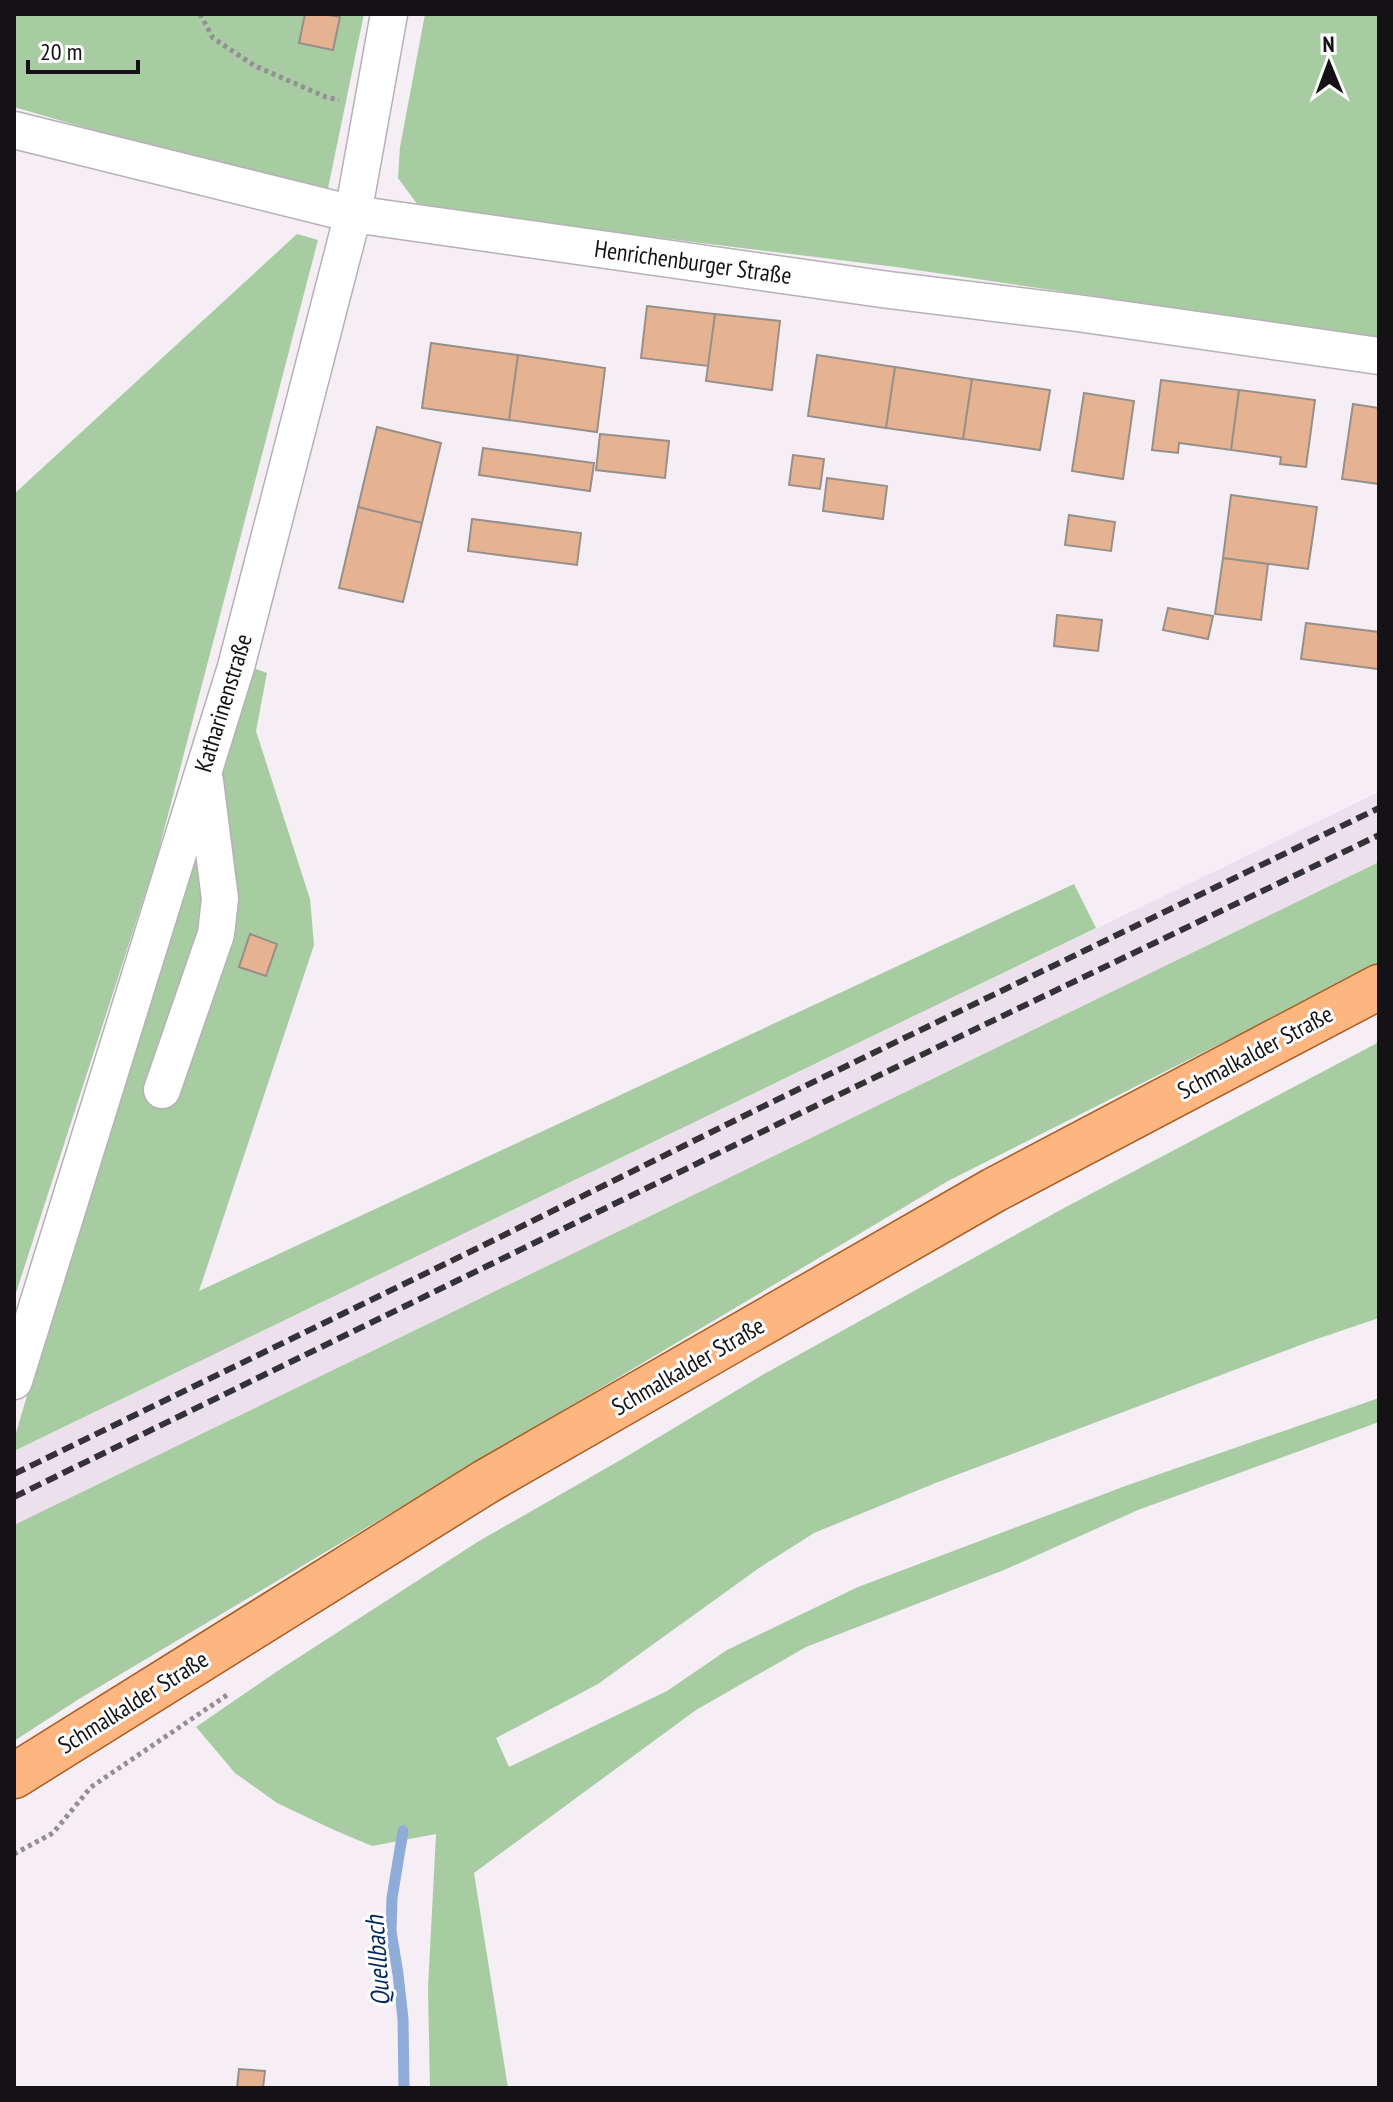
<svg xmlns="http://www.w3.org/2000/svg" width="1393" height="2102" viewBox="0 0 1393 2102" font-family="'PT Sans Narrow',sans-serif">
<style>
.built{fill:#ece0ed}
.green{fill:#a7cca2}
.lines{fill:none;stroke-linecap:round;stroke-linejoin:round}
.stream{stroke:#8facd9;stroke-width:11}
.building{fill:#e5b392;stroke:#978f8a;stroke-width:2}
.minor-casing{stroke:#b6b0b7;stroke-width:39}
.major-casing{stroke:#aa5d22;stroke-width:47}
.path{stroke:#948f94;stroke-width:5;stroke-dasharray:4 4;stroke-linecap:butt}
.minor{stroke:#fff;stroke-width:36}
.major{stroke:#fdb67f;stroke-width:44}
.rail{stroke:#343234;stroke-width:6;stroke-dasharray:12 6;stroke-linecap:butt}
.labels{text-anchor:middle;dominant-baseline:central;stroke-width:6;stroke-linejoin:round;paint-order:stroke}
.street-label{font-size:24px;fill:#141214;stroke:#fffeff}
.water-label{font-size:26px;font-style:italic;fill:#04285c;stroke:#fffeff}
</style>
<rect width="100%" height="100%" fill="#f5eef5"/>
<path class="built" d="M1379 792V862L14 1525V1451Z"/>
<path class="green" d="M14 14H364L326 198 14 107Z
M425 14H1379V338L896 267 420 208 398 178 400 147Z
M297 234 318 240 157 857 14 1299V494Z
M240 663 267 673 256 731 310 899 314 945 199 1291 1074 884 1096 928 14 1451V1440Z
M1379 862V964L948 1181 79 1699 14 1741V1525Z
M1379 1042V1318L1311 1341 938 1482 814 1533 759 1568 598 1684 496 1738 509 1767 667 1691 727 1650 858 1587 1128 1485 1379 1398V1422L1138 1510 1004 1570 806 1647 696 1710 474 1873 508 2088H430L428 1988 436 1834 372 1846 334 1830 277 1803 235 1773 196 1727 276 1672 479 1541 624 1458 764 1374 1064 1208Z"/>
<g class="lines">
<path class="stream" d="M403 1831 392 1898 391 1931 398 1974 403 2019 404 2088"/>
</g>
<path class="building" d="M305 14H323L340 17 333 50 299 43Z
M647 306 715 314 708 366 641 358Z
M715 314 780 321 772 390 706 381Z
M431 343 518 355 509 420 422 408Z
M518 355 605 368 597 432 509 420Z
M817 355 895 367 886 428 808 416Z
M895 367 972 379 963 439 886 428Z
M972 379 1050 390 1040 450 963 439Z
M1161 380 1239 390 1231 450 1179 443 1178 453 1152 450Z
M1239 390 1315 400 1306 467 1280 464 1281 457 1231 450Z
M1084 393 1134 401 1123 479 1072 471Z
M1353 404 1379 408V484L1342 479Z
M377 427 441 443 422 523 358 507Z
M600 434 669 441 665 478 596 470Z
M483 448 594 463 590 491 479 475Z
M793 455 824 459 820 489 789 485Z
M827 478 887 486 883 519 823 511Z
M1231 495 1317 507 1308 569 1223 558Z
M358 507 422 523 403 602 339 588Z
M1069 515 1115 522 1111 551 1065 545Z
M472 519 581 533 577 565 468 551Z
M1223 558 1268 564 1261 620 1215 614Z
M1168 608 1213 616 1208 639 1163 630Z
M1057 615 1102 620 1098 651 1054 646Z
M1306 623 1379 632 1378 669 1301 659Z
M250 934 277 944 266 976 239 967Z
M239 2069 265 2071 263 2088H237Z"/>
<g class="lines">
<defs>
<path id="minor" d="M14 130 353 214 889 290 1077 313 1379 356
M162 1090 216 934 220 899 205 781
M14 1381 236 667 353 214 389 14"/>
<path id="major" d="M14 1776 487 1481 994 1190 1379 987"/>
</defs>
<use href="#minor" class="minor-casing"/>
<use href="#major" class="major-casing"/>
<path class="path" d="M200 14 213 38 255 66 326 97 339 100
M14 1854 53 1833 91 1787 230 1693"/>
<use href="#minor" class="minor"/>
<use href="#major" class="major"/>
<path class="rail" d="M14 1474 484 1245 768 1104 1379 808
M14 1497 778 1124 1379 835"/>
</g>
<g class="labels">
<g class="street-label">
<text transform="translate(693 262) rotate(8)">Henrichenburger Straße</text>
<text transform="translate(223 703) rotate(-73)">Katharinenstraße</text>
<text transform="translate(1255 1052) rotate(-28)">Schmalkalder Straße</text>
<text transform="translate(688 1366) rotate(-30)">Schmalkalder Straße</text>
<text transform="translate(133 1702) rotate(-32)">Schmalkalder Straße</text>
</g>
<g class="water-label">
<text transform="translate(377 1961) rotate(-94)">Quellbach</text>
</g>
</g>
<rect width="1393" height="2102" fill="none" stroke="#141214" stroke-width="32"/>
<g transform="translate(1329 64) rotate(359)" stroke="#fffeff" stroke-width="6" paint-order="stroke">
<path d="M0-6L14 30L0 20L-14 30Z" fill="#141214"/>
<text y="-12" font-size="22" font-weight="bold" text-anchor="middle" fill="#141214">N</text>
</g>
<path d="M28 60v12h110v-12" fill="none" stroke="#141214" stroke-width="4"/>
<text x="40" y="60" font-size="24" fill="#141214" stroke="#fffeff" stroke-width="6" paint-order="stroke">20 m</text>
</svg>
